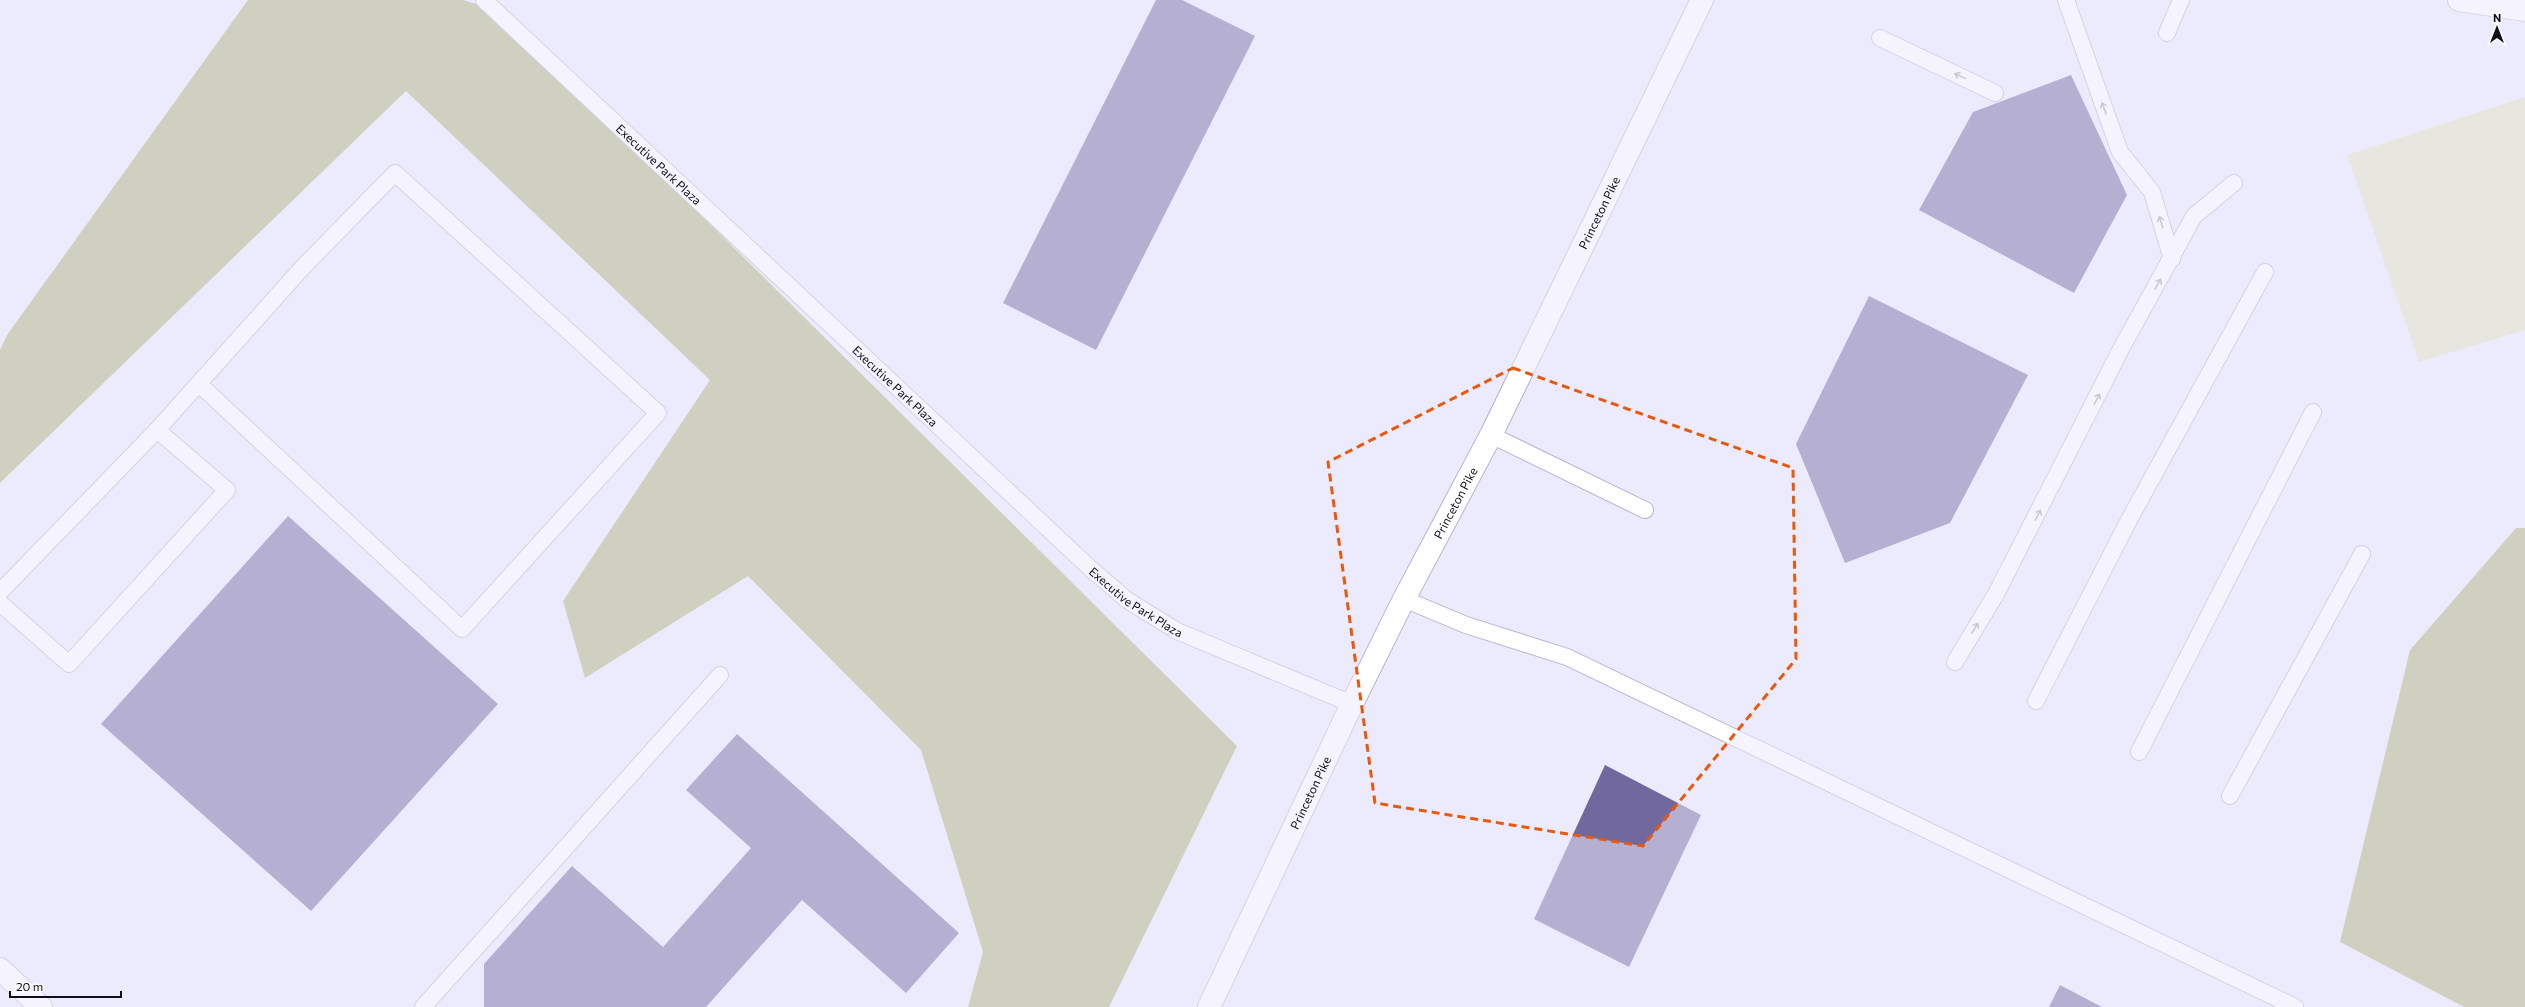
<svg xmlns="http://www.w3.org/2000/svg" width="2525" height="1007" viewBox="0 0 2525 1007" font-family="Commissioner,sans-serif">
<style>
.green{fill:#e1e3bb}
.forest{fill:#aeb075}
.building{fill:#71699d}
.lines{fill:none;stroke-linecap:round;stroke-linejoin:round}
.lane-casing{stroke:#b4b1cf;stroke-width:18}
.street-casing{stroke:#b4b1cf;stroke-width:24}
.secondary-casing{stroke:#b4b1cf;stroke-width:24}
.lane{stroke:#fff;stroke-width:16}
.street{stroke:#fff;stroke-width:22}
.secondary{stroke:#fff;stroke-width:22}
.oneway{stroke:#9f9fa3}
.marked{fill:none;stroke:#e8590c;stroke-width:3;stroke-dasharray:8 5;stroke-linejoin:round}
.labels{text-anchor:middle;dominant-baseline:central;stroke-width:3;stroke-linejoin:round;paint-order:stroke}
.street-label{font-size:12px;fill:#0f0e18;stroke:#fafafa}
</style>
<rect width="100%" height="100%" fill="#ecebfd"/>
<path class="green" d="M2525 97V330L2419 362 2347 155Z"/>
<path class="forest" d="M248 0H463L493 9 1237 746 1109 1007H968L983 952 921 750 748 576 585 678 563 601 710 380 406 91 0 483V350L7 335Z
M2516 528H2525V1007H2464L2340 942 2410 650Z"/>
<path class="building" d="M1156 0H1182L1255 36 1096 350 1003 303Z
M2071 75 2127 195 2074 293 1919 210 1973 112Z
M1869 296 2028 375 1950 523 1845 563 1796 444Z
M288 516 498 704 311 911 101 724Z
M737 734 959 933 906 993 802 900 706 1007H484V964L572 866 663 947 751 848 686 790Z
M1605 765 1701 815 1629 967 1534 919Z
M2060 985 2102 1007H2049Z"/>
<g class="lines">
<defs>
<g id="lane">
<path id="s1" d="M484 0 1091 569 1127 600 1177 631 1352 704"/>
<path d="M2066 0 2120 152 2152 192 2172 259"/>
<path d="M2167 33 2181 0"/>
<path d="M1880 38 1995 93"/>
<path d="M1491 435 1645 510"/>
<path d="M0 592 157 430 303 267 395 173 658 413 462 629 199 384"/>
<path d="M1404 599 1466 625 1567 657 2295 1007"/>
<path d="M0 603 69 664 227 490 157 430"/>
<path d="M1955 662 1996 594 2121 349 2194 216 2234 183"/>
<path d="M2036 701 2129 520 2265 272"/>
<path d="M2139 752 2313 412"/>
<path d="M2230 796 2362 554"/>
<path d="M423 1007 720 675"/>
</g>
<path id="street" d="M2459 0 2525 10"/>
<g id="secondary">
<path d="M0 969 41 1007"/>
<path id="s2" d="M1209 1007 1352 704 1404 599 1491 435 1702 0"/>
</g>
</defs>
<use href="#lane" class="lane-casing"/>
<use href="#street" class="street-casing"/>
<use href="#secondary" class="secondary-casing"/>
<use href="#lane" class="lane"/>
<use href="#street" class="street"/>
<use href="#secondary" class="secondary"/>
</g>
<defs><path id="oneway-shaft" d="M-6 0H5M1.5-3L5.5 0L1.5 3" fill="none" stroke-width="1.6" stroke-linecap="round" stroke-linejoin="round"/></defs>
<g class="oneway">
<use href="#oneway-shaft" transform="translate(1960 76) rotate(-155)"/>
<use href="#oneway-shaft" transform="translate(2104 108) rotate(-110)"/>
<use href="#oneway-shaft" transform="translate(2161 222) rotate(-107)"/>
<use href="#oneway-shaft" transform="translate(2158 284) rotate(-60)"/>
<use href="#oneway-shaft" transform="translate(2097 399) rotate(-63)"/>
<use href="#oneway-shaft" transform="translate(2038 515) rotate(-62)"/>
<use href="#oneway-shaft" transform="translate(1975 628) rotate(-59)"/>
</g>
<path d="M0 0H2525V1007H0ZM1513 368 1793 468 1796 659 1643 846 1375 803 1328 462Z" fill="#ecebfd" fill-opacity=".55" fill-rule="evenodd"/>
<path class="marked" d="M1513 368 1793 468 1796 659 1643 846 1375 803 1328 462Z"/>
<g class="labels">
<g class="street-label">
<text stroke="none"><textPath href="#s1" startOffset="240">Executive Park Plaza</textPath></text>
<text stroke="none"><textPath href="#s2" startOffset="885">Princeton Pike</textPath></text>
<text stroke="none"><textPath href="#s1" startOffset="564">Executive Park Plaza</textPath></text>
<text stroke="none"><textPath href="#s2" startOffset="561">Princeton Pike</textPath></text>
<text stroke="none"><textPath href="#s1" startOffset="888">Executive Park Plaza</textPath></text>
<text stroke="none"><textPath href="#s2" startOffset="237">Princeton Pike</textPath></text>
</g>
</g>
<g transform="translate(2497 28)" stroke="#fafafa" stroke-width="3" paint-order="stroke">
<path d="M0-3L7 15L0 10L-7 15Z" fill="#0f0e18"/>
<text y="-6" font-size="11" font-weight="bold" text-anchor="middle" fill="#0f0e18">N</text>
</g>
<path d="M10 991v6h111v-6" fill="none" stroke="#0f0e18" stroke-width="2"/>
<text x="16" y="991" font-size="12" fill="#0f0e18" stroke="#fafafa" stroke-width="3" paint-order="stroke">20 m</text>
</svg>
